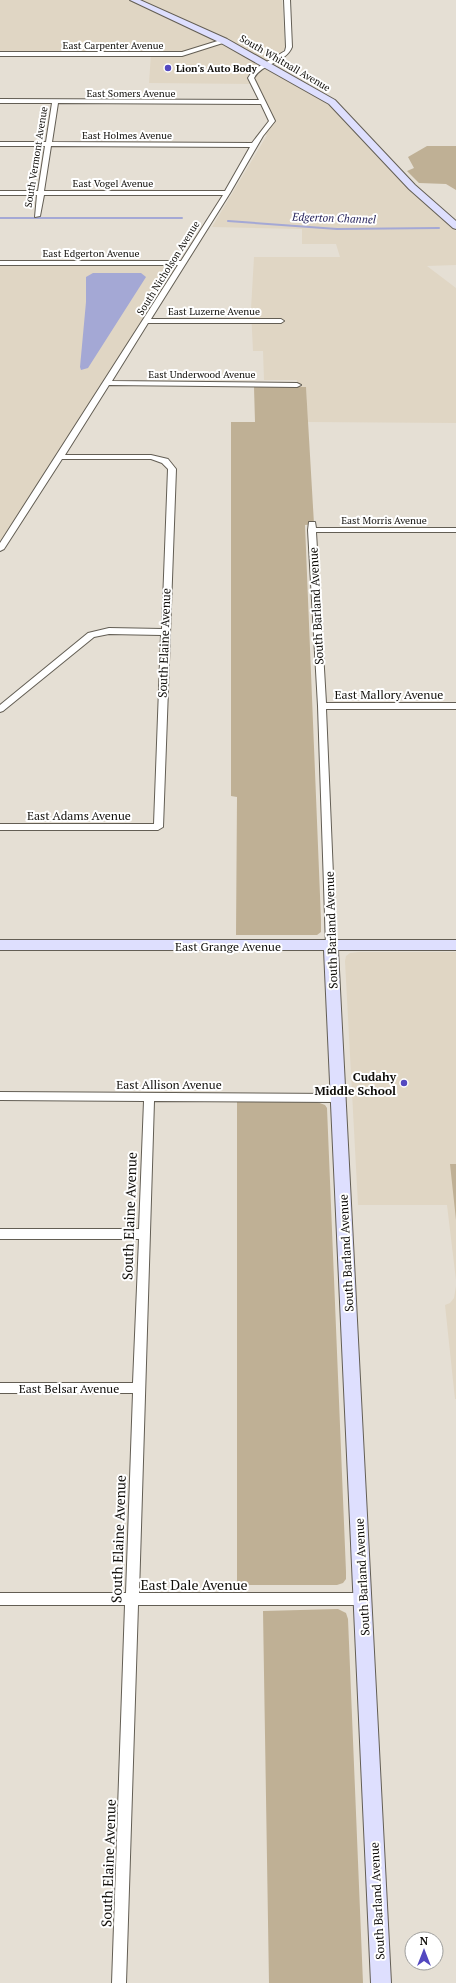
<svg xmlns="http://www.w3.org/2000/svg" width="456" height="1983" viewBox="0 0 456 1983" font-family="'PT Serif',serif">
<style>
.built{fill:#e0d6c4}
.green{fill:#bfb095}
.water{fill:#a4a8d5}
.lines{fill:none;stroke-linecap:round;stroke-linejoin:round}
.stream{stroke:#a4a8d5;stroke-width:2}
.street-casing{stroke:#635e54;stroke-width:2}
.secondary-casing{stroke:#635e54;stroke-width:2}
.street{fill:#fff;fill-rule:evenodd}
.secondary{fill:#dedffe;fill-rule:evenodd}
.poi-dot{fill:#5348c0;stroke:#fff;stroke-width:1.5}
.labels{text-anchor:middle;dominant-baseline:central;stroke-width:4;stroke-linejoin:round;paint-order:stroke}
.far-street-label{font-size:10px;fill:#100e0a;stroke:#fff}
.far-poi-label{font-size:10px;font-weight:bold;fill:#100e0a;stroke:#fff;text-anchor:start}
.far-water-label{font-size:11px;font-style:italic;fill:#28255d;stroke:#fff}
.street-label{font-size:12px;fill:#100e0a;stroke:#fff}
.poi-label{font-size:12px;font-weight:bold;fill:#100e0a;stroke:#fff;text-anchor:end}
.near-street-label{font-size:14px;fill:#100e0a;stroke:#fff}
</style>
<rect width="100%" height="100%" fill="#e5dfd4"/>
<path class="built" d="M0 0H282L285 48 277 59 268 64 332 102 368 146 393 173 456 231V265L427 266 456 288V423L308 422 306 387H297V380H264L263 351H253L251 309 254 257H340L336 244H302V229L212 227 267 135H260L272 122 254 84 149 83 151 54H0Z
M0 263H182L0 549Z
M359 952H456V1280L447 1205H358L345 961 346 956 350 953Z
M456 1286V1399H455L445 1305 450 1303 454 1298Z"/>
<path class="green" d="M427 146H456V190L446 184 419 183 407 171 414 168 408 157Z
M254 387H306L314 524 305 525 321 920V932L317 935H236L237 797 231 796V422H255Z
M237 1102H317L325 1105 327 1108 346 1572V1579L343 1583 337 1585H237Z
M450 1164H456V1220Z
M338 1609 346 1613 348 1619 363 1983H269L263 1611Z"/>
<path class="water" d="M93 273H141L146 277 88 368 81 370 80 367 86 302V277Z"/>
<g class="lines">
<path class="stream" d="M0 218H182
M228 221 337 229 439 228"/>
<defs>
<path id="street" d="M284 0H290L292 47C286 63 262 63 254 78L275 121 263 136 230 193 151 319H281L284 321 281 323H148L112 381 297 383 301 385 297 387 109 385 65 455H151L168 459 176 469 163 827 158 830H0V824H154L161 635 109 634 94 637 3 711 0 712V705L88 633 109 628 162 629 168 469 162 463 151 459H62L4 549 0 551V543L178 265H0V261H181L223 195H44L40 216 35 217 37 195H0V191H38L45 146H0V142H46L52 103H0V99L259 100 248 78 253 70 285 51 286 47ZM58 103 261 104 269 121 252 143 52 142ZM51 146 250 147 225 191H44Z
M224 39 227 41 226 42 182 56H0V52H182Z
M309 522H315L316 528H456V532H316L326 703H456V709H326L336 946 331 950 326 946 318 706 308 530Z
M0 1092 338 1094 342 1095 343 1098 342 1101 338 1102 154 1101 139 1593H363L368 1595 369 1599 368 1603 363 1605H138L126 1983H112L125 1605H0V1593H126L133 1393H0V1383H133L139 1239H0V1229H139L144 1101 0 1100Z"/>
<path id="secondary" d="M130 0H140L227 39 335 100 415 185 456 221V229L453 228 409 189 329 104 221 43Z
M0 940H456V950H338L391 1983H371L324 950H0Z"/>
</defs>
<use href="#street" class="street-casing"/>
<use href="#secondary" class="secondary-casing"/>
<use href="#street" class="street"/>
<use href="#secondary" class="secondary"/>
</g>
<g class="poi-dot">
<circle cx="168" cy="68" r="4"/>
<circle cx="404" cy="1083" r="4"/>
</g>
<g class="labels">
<g class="far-street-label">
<text x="113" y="45">East Carpenter Avenue</text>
<text transform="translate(285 63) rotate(30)">South Whitnall Avenue</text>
<text x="131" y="93">East Somers Avenue</text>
<text x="127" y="135">East Holmes Avenue</text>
<text transform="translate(36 157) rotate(-81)">South Vermont Avenue</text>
<text x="113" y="183">East Vogel Avenue</text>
<text x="91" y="253">East Edgerton Avenue</text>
<text transform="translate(168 268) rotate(-58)">South Nicholson Avenue</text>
<text x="214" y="311">East Luzerne Avenue</text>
<text x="202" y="374">East Underwood Avenue</text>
<text x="384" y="520">East Morris Avenue</text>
</g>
<g class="far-poi-label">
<text x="176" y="68">Lion's Auto Body</text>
</g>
<g class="far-water-label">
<text transform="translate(334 218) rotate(2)">Edgerton Channel</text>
</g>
<g class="street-label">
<text transform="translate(316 606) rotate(-93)">South Barland Avenue</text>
<text transform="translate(164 643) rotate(-88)">South Elaine Avenue</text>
<text x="389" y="694">East Mallory Avenue</text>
<text x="79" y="815">East Adams Avenue</text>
<text transform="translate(331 930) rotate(-92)">South Barland Avenue</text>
<text x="228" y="946">East Grange Avenue</text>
<text x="169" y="1084">East Allison Avenue</text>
<text transform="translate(346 1253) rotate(-93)">South Barland Avenue</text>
<text x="69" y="1388">East Belsar Avenue</text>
<text transform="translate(362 1577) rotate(-93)">South Barland Avenue</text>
<text transform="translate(377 1901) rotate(-93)">South Barland Avenue</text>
</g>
<g class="poi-label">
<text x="396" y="1076">Cudahy<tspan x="396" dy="14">Middle School</tspan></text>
</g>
<g class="near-street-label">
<text transform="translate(129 1216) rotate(-88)">South Elaine Avenue</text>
<text transform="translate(118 1539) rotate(-88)">South Elaine Avenue</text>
<text x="194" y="1584">East Dale Avenue</text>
<text transform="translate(108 1863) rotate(-88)">South Elaine Avenue</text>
</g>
</g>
<g transform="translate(424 1951)"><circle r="19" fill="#ffffff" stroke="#9f9f9d"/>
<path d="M0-3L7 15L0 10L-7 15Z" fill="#5348c0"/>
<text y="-6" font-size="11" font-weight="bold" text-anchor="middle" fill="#100e0a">N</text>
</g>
</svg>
